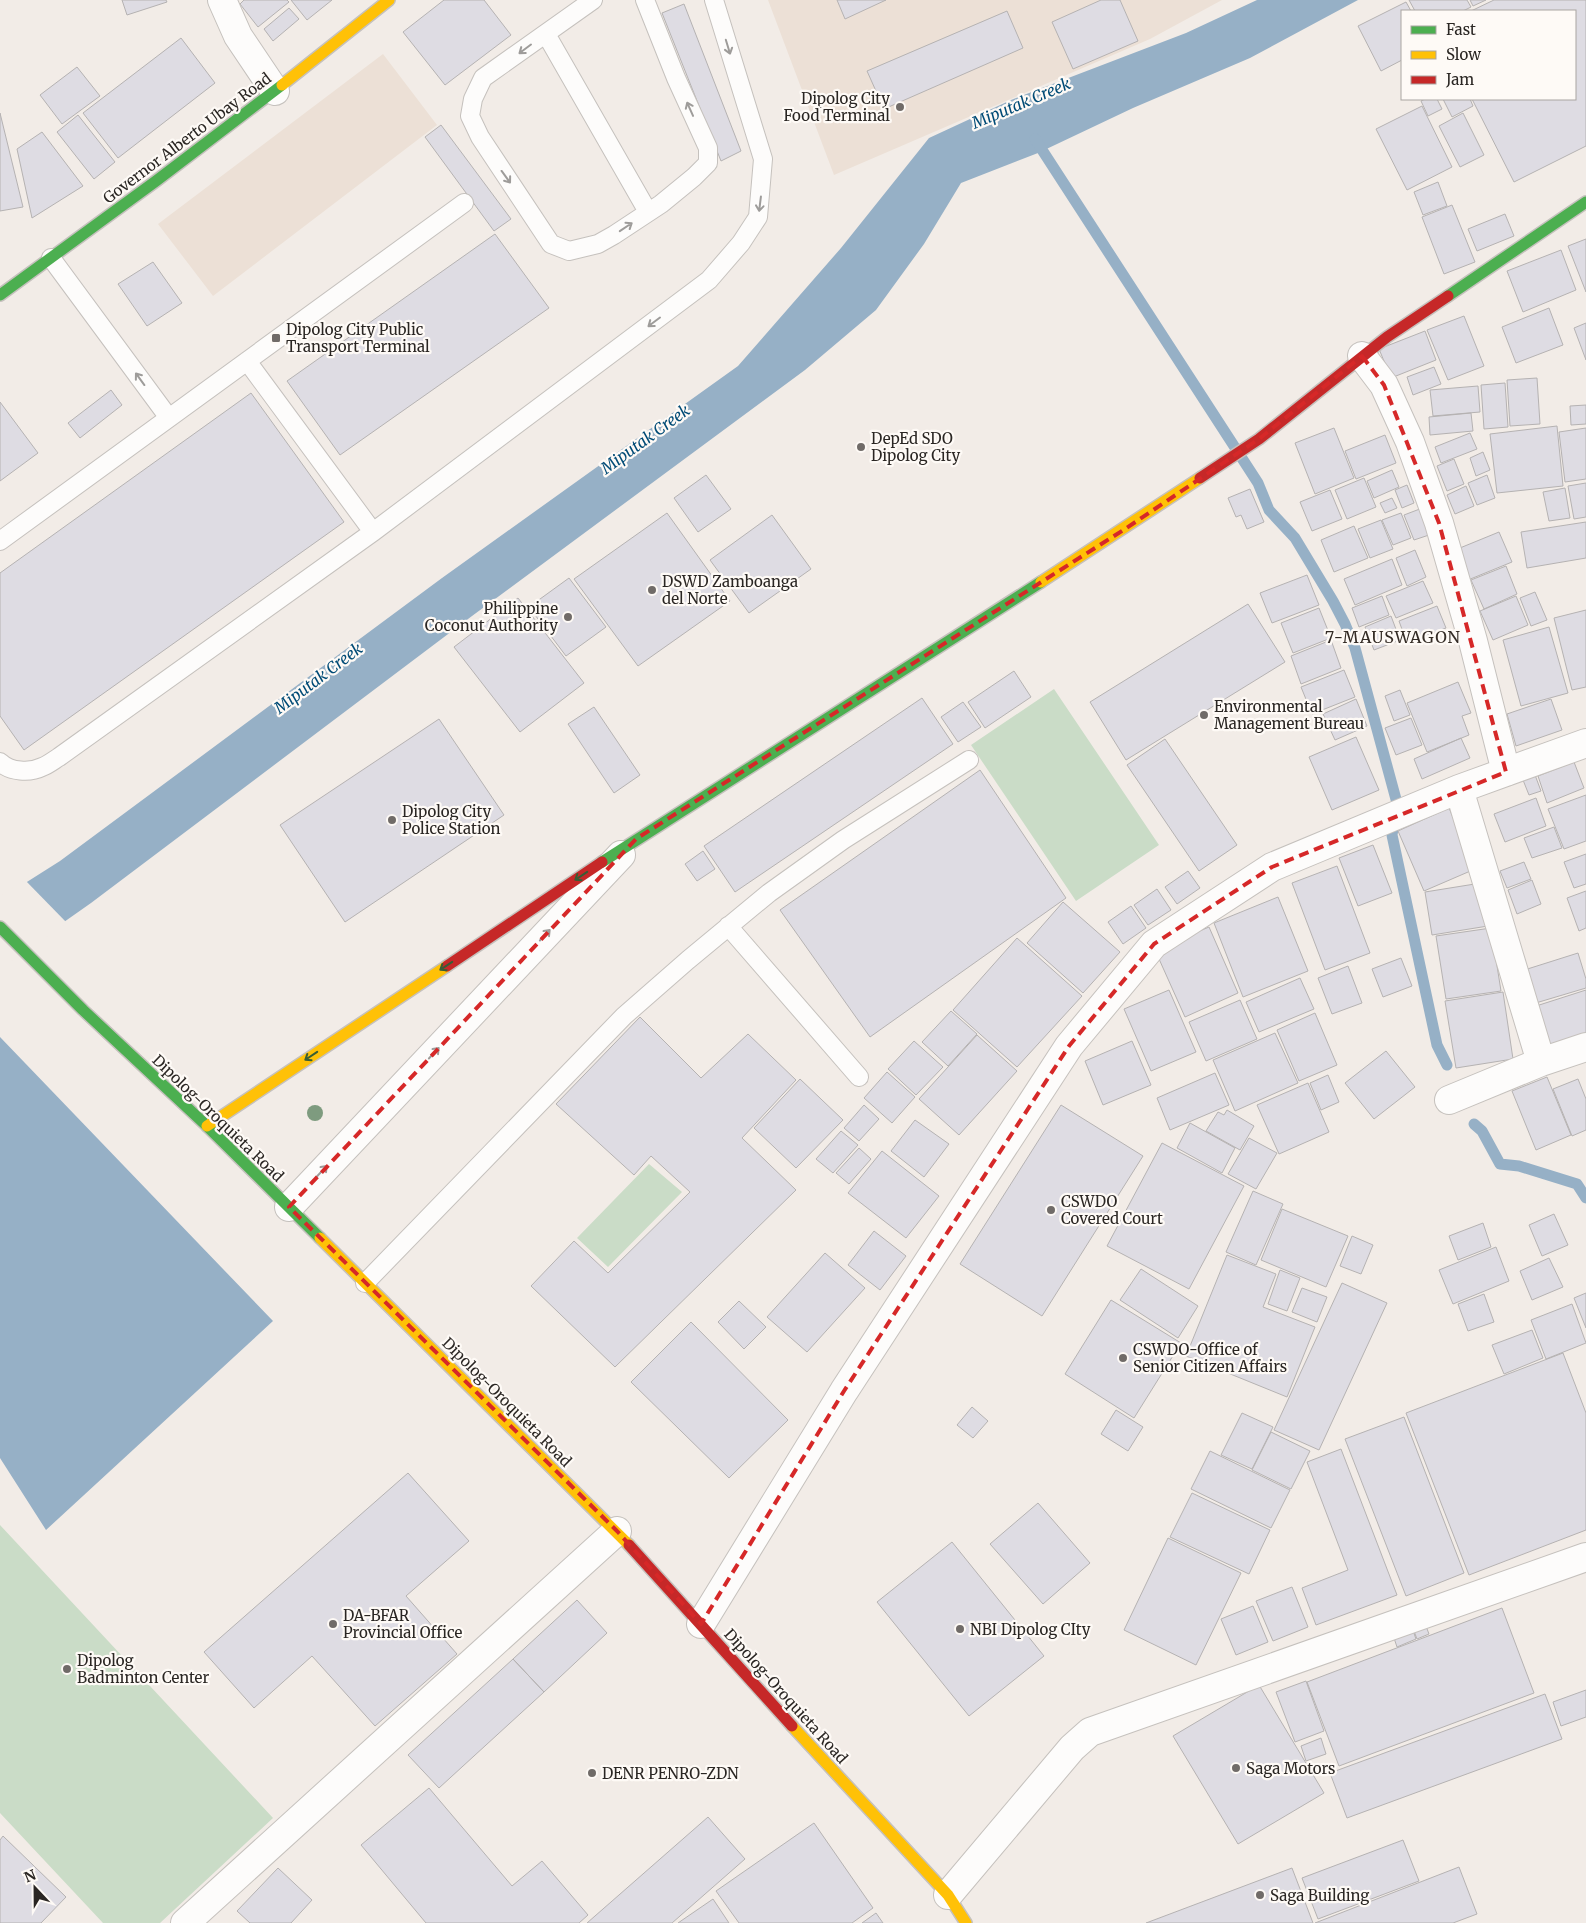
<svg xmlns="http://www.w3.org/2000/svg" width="1586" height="1923" viewBox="0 0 1586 1923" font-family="Merriweather,serif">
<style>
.built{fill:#ece0d6}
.green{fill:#cadcc7}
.water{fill:#96b0c6}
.pier{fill:#f2ece7}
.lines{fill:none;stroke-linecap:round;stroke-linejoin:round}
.stream{stroke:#96b0c6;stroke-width:11}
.building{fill:#dedce3;stroke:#b5b2b2}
.lane-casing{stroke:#c5c1bd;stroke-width:20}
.street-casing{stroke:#c5c1bd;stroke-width:30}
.fast-casing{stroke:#c5c1bd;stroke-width:14}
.slow-casing{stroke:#c5c1bd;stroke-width:14}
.jam-casing{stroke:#c5c1bd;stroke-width:14}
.lane{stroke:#fdfcfb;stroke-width:18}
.street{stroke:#fdfcfb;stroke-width:28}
.fast{stroke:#4caf50;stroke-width:11}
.slow{stroke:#ffc107;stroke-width:11}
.jam{stroke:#c62828;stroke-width:11}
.tree{fill:#7e9b7f}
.oneway{stroke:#9e9c9a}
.oneway2{stroke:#385d35}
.marked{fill:none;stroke:#d62828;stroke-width:4;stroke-dasharray:10 6;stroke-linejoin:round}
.poi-dot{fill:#706b68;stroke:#fefaf6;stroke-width:2}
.labels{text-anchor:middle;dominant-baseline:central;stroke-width:4.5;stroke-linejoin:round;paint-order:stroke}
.poi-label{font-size:15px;fill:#2a2623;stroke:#fefaf6;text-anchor:start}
.street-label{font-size:15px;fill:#2a2623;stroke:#fefaf6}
.water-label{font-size:16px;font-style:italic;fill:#004b76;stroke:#fefaf6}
.neighbourhood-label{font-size:16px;letter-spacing:1px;fill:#332b25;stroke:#fefaf6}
</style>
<rect width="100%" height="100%" fill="#f2ece7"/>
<path class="built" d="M768 0H1222L1150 39 834 175Z
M383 54 437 125 213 296 158 224Z"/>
<path class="green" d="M1054 689 1159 845 1076 901 971 745Z
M649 1164 682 1192 608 1267 577 1238Z
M0 1525 273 1818 160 1923H103L0 1813Z"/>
<path class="water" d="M1257 0H1358L1250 58 1133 108 1038 153 961 183 924 244 876 310 805 370 472 616 91 903 0 967V899L60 861 442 578 738 366 841 248 929 138 1011 100 1186 33Z
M0 1037 273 1321 46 1530 0 1458Z"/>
<path class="pier" d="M25 880 67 923 0 969V896Z"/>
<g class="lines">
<path class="stream" d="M1035 139 1258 483 1269 510 1295 538 1333 601 1345 624 1355 648 1397 803 1392 835 1437 1045 1447 1065
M1474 1124 1482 1131 1500 1164 1519 1166 1577 1184 1586 1198"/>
</g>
<path class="building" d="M122 0H166L167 2 127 15Z
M244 0H287L289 2 258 27 240 4Z
M291 0H332L307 20Z
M444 0H484L511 35 445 85 403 32Z
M837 0H886L845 19Z
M1101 0H1120L1138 41 1073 69 1052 22Z
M1409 0H1467L1471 7 1463 11H1415Z
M1470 0H1486L1473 6Z
M1494 0H1586V146L1514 182 1472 99H1575V11H1471Z
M1406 2 1411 11H1402V60L1381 71 1358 26Z
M684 4 741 151 721 161 662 13Z
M289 8 299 19 273 41 264 29Z
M1007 11 1023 48 884 109 867 71Z
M181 38 215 83 118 158 83 113Z
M77 67 100 96 62 124 40 95Z
M1425 99H1437L1442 109 1428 116 1421 101Z
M1443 99H1470L1473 106 1452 117Z
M1422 106 1452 167 1407 190 1376 129Z
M0 113 23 207 0 211Z
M1463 113 1484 155 1460 167 1439 126Z
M78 115 115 162 94 179 57 132Z
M441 125 511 219 494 231 425 137Z
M42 132 83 186 32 218 17 149Z
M1438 182 1447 206 1423 215 1414 192Z
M1452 205 1475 262 1444 274 1422 217Z
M1505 214 1514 236 1477 251 1468 229Z
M495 234 549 308 340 455 287 381Z
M1586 239V292L1568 246Z
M1561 250 1576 290 1523 312 1507 271Z
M153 262 182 303 147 326 118 284Z
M1549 308 1563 345 1516 363 1502 327Z
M1464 316 1484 366 1448 380 1427 330Z
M1586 323V360L1574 328Z
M1425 331 1436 360 1391 378 1379 349Z
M1434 367 1441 384 1413 395 1407 377Z
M1537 378 1540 424 1510 426 1507 380Z
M1505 383 1508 427 1484 429 1481 385Z
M1478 386 1480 412 1433 416 1430 390Z
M111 390 122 405 80 438 68 423Z
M251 393 344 522 24 750 0 716V573Z
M0 402 38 453 0 481Z
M1586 405V424L1571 425 1570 406Z
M1471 413 1473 431 1430 435 1429 417Z
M1557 426 1563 486 1497 493 1490 434Z
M1334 428 1354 478 1315 494 1295 443Z
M1586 428V479L1565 482 1559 432Z
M1470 433 1477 449 1441 463 1435 447Z
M1385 435 1396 463 1356 479 1345 451Z
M1483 452 1490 470 1476 476 1470 458Z
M1454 459 1464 484 1447 491 1437 466Z
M1392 470 1399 487 1374 498 1367 481Z
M706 475 731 509 698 532 674 498Z
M1487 475 1495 498 1477 505 1468 483Z
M1364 478 1376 507 1347 519 1335 490Z
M1586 483V517L1574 519 1568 486Z
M1407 485 1414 503 1402 508 1395 490Z
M1466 486 1474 506 1455 514 1447 495Z
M1565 488 1570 518 1549 521 1543 492Z
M1250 489 1264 522 1247 529 1241 515 1236 517 1228 498Z
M1330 490 1342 519 1312 531 1300 502Z
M1392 498 1397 508 1385 513 1380 503Z
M1425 507 1435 533 1414 540 1404 515Z
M667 513 730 601 638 666 574 579Z
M1401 513 1411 538 1393 545 1382 520Z
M772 515 811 569 749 613 710 560Z
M1381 520 1393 549 1370 558 1358 529Z
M1586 522V558L1527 568 1521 532Z
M1354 526 1368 558 1334 572 1321 540Z
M1499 532 1512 562 1468 580 1455 550Z
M1415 550 1426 577 1407 586 1396 558Z
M1392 559 1402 585 1355 605 1344 579Z
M1506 566 1517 594 1484 609 1471 580Z
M1307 575 1319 605 1272 623 1260 593Z
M569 578 606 627 566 656 529 607Z
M1423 581 1433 603 1396 618 1386 596Z
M1535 592 1547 620 1531 626 1520 598Z
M1382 596 1389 615 1359 627 1352 608Z
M1516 596 1528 625 1493 640 1480 611Z
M518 598 584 683 520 732 454 647Z
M1248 604 1285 662 1126 760 1090 702Z
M1437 606 1446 628 1407 643 1399 621Z
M1319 608 1331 638 1293 653 1281 623Z
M1586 610V687L1572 690 1554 618Z
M1391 616 1400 640 1374 650 1365 627Z
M1549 627 1568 693 1521 706 1503 640Z
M1331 640 1341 668 1301 684 1291 656Z
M1344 670 1355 697 1312 714 1301 687Z
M1014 671 1031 697 985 728 968 702Z
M1458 682 1471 713 1462 716 1469 735 1427 752 1407 703Z
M1400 690 1410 715 1394 721 1385 696Z
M922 698 953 744 735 892 704 846Z
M1356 699 1367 726 1335 740 1323 714Z
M1551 699 1562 730 1516 746 1507 714Z
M963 702 981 727 958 742 941 717Z
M594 707 640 775 614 793 568 724Z
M1411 718 1422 745 1396 755 1385 728Z
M439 719 504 815 345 922 280 825Z
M1356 737 1379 790 1332 810 1309 757Z
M1461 738 1470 758 1422 779 1414 759Z
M1165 739 1237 845 1199 871 1127 765Z
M1574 762 1584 788 1547 803 1538 776Z
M980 770 1066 898 870 1037 780 910Z
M1535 775 1541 791 1529 795 1523 780Z
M1586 795V841L1564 849 1548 809Z
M1536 798 1546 826 1505 842 1494 814Z
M1449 808 1475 869 1424 891 1398 831Z
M1554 827 1562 848 1532 858 1524 838Z
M1373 845 1392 893 1358 906 1339 858Z
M703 851 715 869 697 881 685 864Z
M1586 854V884L1574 888 1564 862Z
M1524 862 1531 879 1507 888 1500 871Z
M1337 866 1370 953 1325 970 1292 883Z
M1188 871 1200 888 1177 904 1165 887Z
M1532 880 1541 904 1517 914 1508 890Z
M1481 883 1488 926 1432 935 1425 892Z
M1157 889 1171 910 1148 925 1134 905Z
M1586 891V928L1579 931 1567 898Z
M1278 897 1308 971 1243 997 1214 923Z
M1063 902 1120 952 1083 993 1027 943Z
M1131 906 1146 928 1123 944 1108 922Z
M1209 927 1238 993 1185 1017 1155 950Z
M1491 928 1501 991 1446 999 1436 936Z
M1017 938 1082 996 1017 1067 953 1010Z
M1578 953 1586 979V988L1529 1005 1518 972Z
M1401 958 1412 986 1383 997 1372 969Z
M1348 966 1362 1003 1332 1014 1318 978Z
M1300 978 1314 1009 1259 1032 1246 1002Z
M1169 990 1196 1052 1151 1071 1124 1009Z
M1586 990V1034L1546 1047 1533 1007Z
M1503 992 1513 1059 1456 1068 1445 1001Z
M1240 1000 1257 1039 1206 1061 1189 1022Z
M951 1011 977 1034 948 1066 922 1042Z
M1315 1013 1337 1065 1299 1081 1277 1030Z
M640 1017 701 1078 748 1034 796 1080 742 1138 796 1190 615 1367 531 1286 574 1241 608 1273 690 1192 651 1156 634 1175 556 1104Z
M1275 1033 1298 1083 1235 1111 1213 1060Z
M977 1035 1017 1071 959 1135 919 1099Z
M914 1041 943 1067 916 1095 888 1069Z
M1132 1041 1151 1085 1103 1105 1085 1061Z
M1386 1051 1415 1087 1374 1119 1345 1083Z
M887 1072 915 1097 892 1123 864 1098Z
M1215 1073 1229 1105 1170 1130 1157 1098Z
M1328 1075 1339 1102 1321 1110 1310 1083Z
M1547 1077 1571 1135 1536 1150 1512 1091Z
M800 1079 843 1120 796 1168 754 1128Z
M1578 1079 1586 1099V1130L1572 1136 1553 1089Z
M1308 1083 1329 1132 1279 1154 1257 1105Z
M864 1105 879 1119 859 1141 844 1128Z
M1061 1105 1143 1156 1042 1316 960 1264Z
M1227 1110 1254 1126 1240 1150 1206 1131 1218 1112 1224 1115Z
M915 1120 949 1144 924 1177 891 1151Z
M1190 1123 1235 1148 1222 1173 1177 1148Z
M841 1131 858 1145 833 1173 816 1159Z
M1249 1138 1277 1153 1256 1189 1228 1174Z
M1162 1143 1244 1186 1189 1289 1107 1246Z
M859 1148 871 1159 849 1184 836 1173Z
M882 1151 939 1196 906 1238 848 1193Z
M1253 1191 1283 1204 1256 1265 1226 1252Z
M1282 1209 1348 1236 1326 1287 1261 1260Z
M1554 1214 1568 1245 1542 1256 1529 1225Z
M1483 1223 1491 1247 1458 1260 1449 1236Z
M874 1231 906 1256 880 1290 848 1265Z
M1352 1236 1373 1245 1361 1274 1340 1266Z
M1496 1247 1509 1281 1453 1304 1439 1270Z
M825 1253 865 1288 807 1352 767 1317Z
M1227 1255 1276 1274 1263 1307 1315 1327 1287 1397 1186 1356Z
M1549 1258 1563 1287 1532 1300 1520 1271Z
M1141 1269 1198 1306 1178 1338 1120 1300Z
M1280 1270 1300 1278 1287 1311 1268 1304Z
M1342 1283 1387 1303 1319 1450 1274 1430Z
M1302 1288 1327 1297 1317 1322 1292 1312Z
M1586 1293V1328L1574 1298Z
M1484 1294 1494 1322 1468 1331 1458 1304Z
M1111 1300 1181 1343 1134 1418 1065 1374Z
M739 1301 766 1327 744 1349 718 1322Z
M1572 1304 1586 1343 1546 1359 1531 1320Z
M691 1322 788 1420 729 1478 631 1382Z
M1532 1330 1543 1358 1504 1374 1492 1345Z
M1563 1353 1586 1413V1530L1469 1575 1406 1413Z
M972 1407 988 1421 973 1438 957 1425Z
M1116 1410 1143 1427 1128 1451 1101 1434Z
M1242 1413 1273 1427 1252 1469 1221 1455Z
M1404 1417 1464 1573 1406 1596 1345 1439Z
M1271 1432 1310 1451 1291 1489 1252 1470Z
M1341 1449 1397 1595 1316 1625 1302 1588 1348 1570 1307 1462Z
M1210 1451 1290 1490 1271 1528 1191 1489Z
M408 1473 469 1541 406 1596 457 1654 375 1726 312 1656 254 1708 204 1652Z
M1192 1493 1270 1530 1249 1574 1170 1537Z
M1038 1503 1090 1563 1043 1604 990 1544Z
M1168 1538 1241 1573 1196 1665 1124 1630Z
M952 1542 1044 1656 969 1716 877 1602Z
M1292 1587 1308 1627 1273 1641 1256 1601Z
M577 1600 607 1633 544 1692 513 1659Z
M1253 1606 1268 1642 1236 1655 1221 1619Z
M1502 1608 1534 1693 1339 1766 1307 1682Z
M1424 1621 1429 1634 1417 1639 1412 1626Z
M1411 1625 1416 1639 1397 1647 1392 1632Z
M513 1659 544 1692 439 1788 408 1755Z
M1306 1681 1324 1731 1295 1742 1276 1692Z
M1259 1685 1324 1793 1238 1844 1173 1736Z
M1586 1690V1717L1561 1726 1553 1702Z
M1545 1694 1562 1739 1347 1818 1330 1773Z
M1321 1738 1326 1754 1306 1761 1301 1746Z
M429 1788 512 1886 542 1861 588 1915 579 1923H426L361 1845Z
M708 1817 745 1859 672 1923H587Z
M814 1823 873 1908 852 1923H739L716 1891Z
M3 1836 66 1897 41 1923H0V1840Z
M1403 1840 1419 1881 1318 1919 1302 1878Z
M1459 1867 1477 1914 1453 1923H1315Z
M278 1868 312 1900 291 1923H250L237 1911Z
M1292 1868 1313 1923H1146Z
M713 1899 729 1923H678Z
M876 1913 883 1923H862Z"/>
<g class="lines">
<defs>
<path id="lane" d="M593 0 483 78 473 99 470 116 480 137 551 244 569 251 598 244 614 235 661 204 694 177 708 163V148L676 78 645 0
M546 34 648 212
M51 258 169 418
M247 361 373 532
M0 541 464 203
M0 762C10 772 30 773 42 767 48 765 54 760 59 757L373 532 709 280 741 243 758 217 763 159 714 0
M728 926 859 1077
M365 1283 624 1016 688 960 769 893 843 840 969 760"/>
<path id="street" d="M222 0 238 36 275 91
M1362 356 1384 385 1410 442 1439 523 1473 641 1506 772
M1459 789 1541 1062
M1449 1100 1541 1062 1586 1047
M289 1207 621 855
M701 1624 844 1391 1069 1046 1154 944 1272 867 1459 789 1586 743
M948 1895 1072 1748 1090 1732 1586 1557
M185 1923 617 1531"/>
<path id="fast" d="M0 295 156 181 282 85
M1448 296 1586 202
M602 862 1041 582
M0 927 83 1010 207 1126 320 1238"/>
<path id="slow" d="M282 85 389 0
M1041 582 1200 478
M207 1126 447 966
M320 1238 629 1545
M792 1726 948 1895 966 1923"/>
<path id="jam" d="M1200 478 1259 439 1387 337 1448 296
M447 966 602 862
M629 1545 792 1726"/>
</defs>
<use href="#lane" class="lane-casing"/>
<use href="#street" class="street-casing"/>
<use href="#fast" class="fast-casing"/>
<use href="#slow" class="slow-casing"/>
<use href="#jam" class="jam-casing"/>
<use href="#lane" class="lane"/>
<use href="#street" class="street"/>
<use href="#fast" class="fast"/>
<use href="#slow" class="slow"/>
<use href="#jam" class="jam"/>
</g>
<circle class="tree" cx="315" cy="1113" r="8"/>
<defs><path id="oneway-shaft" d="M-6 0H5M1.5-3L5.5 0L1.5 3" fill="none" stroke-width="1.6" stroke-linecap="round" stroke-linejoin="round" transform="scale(1.25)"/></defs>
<g class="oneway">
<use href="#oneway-shaft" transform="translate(728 47) rotate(73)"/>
<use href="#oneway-shaft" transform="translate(525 49) rotate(143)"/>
<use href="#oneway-shaft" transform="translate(690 109) rotate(-114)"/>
<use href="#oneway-shaft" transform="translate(506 177) rotate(54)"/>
<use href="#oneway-shaft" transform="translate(760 204) rotate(97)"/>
<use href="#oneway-shaft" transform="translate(626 227) rotate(-34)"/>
<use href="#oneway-shaft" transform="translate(654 322) rotate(143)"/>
<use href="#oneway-shaft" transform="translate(140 379) rotate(-126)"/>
<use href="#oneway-shaft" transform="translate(545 935) rotate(-47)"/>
<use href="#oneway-shaft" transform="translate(434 1053) rotate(-47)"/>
<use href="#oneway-shaft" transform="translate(322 1171) rotate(-47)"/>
</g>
<g class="oneway2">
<use href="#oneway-shaft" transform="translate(581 876) rotate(146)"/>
<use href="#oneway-shaft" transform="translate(446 966) rotate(146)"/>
<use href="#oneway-shaft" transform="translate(311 1056) rotate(146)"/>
</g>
<path class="marked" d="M1362 356 1384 385 1439 523 1506 772 1272 867 1154 944 1069 1046 844 1391 701 1624 617 1531 289 1207 636 839 1125 529 1259 439Z"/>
<g class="poi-dot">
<circle cx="900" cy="107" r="5"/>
<rect x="271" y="333" width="10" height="10" rx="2.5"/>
<circle cx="861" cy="447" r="5"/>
<circle cx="652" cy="590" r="5"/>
<circle cx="568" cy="617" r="5"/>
<circle cx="1204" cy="715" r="5"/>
<circle cx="392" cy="820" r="5"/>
<circle cx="1051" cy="1210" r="5"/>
<circle cx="1123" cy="1358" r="5"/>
<circle cx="333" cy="1624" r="5"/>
<circle cx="960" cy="1629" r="5"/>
<circle cx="67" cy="1669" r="5"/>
<circle cx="1236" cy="1768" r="5"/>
<circle cx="592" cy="1773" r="5"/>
<circle cx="1260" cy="1895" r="5"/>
</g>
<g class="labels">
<g class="poi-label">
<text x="890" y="98" text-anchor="end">Dipolog City<tspan x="890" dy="17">Food Terminal</tspan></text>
<text x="286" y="329">Dipolog City Public<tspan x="286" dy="17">Transport Terminal</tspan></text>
<text x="871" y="438">DepEd SDO<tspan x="871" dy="17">Dipolog City</tspan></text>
<text x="662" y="581">DSWD Zamboanga<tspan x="662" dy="17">del Norte</tspan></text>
<text x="558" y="608" text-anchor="end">Philippine<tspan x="558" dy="17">Coconut Authority</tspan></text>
<text x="1214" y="706">Environmental<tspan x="1214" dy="17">Management Bureau</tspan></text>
<text x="402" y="811">Dipolog City<tspan x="402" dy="17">Police Station</tspan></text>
<text x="1061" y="1201">CSWDO<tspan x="1061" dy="17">Covered Court</tspan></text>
<text x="1133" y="1349">CSWDO-Office of<tspan x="1133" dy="17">Senior Citizen Affairs</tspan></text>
<text x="343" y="1615">DA-BFAR<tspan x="343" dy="17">Provincial Office</tspan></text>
<text x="970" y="1629">NBI Dipolog CIty</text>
<text x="77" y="1660">Dipolog<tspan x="77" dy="17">Badminton Center</tspan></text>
<text x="1246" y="1768">Saga Motors</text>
<text x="602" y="1773">DENR PENRO-ZDN</text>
<text x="1270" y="1895">Saga Building</text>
</g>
<g class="street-label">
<text transform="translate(187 138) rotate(-37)">Governor Alberto Ubay Road</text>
<text transform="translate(218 1118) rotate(44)">Dipolog-Oroquieta Road</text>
<text transform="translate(507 1402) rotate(45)">Dipolog-Oroquieta Road</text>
<text transform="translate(786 1696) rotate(48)">Dipolog-Oroquieta Road</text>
</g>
<g class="water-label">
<text transform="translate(1021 103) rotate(-23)">Miputak Creek</text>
<text transform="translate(645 439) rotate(-36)">Miputak Creek</text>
<text transform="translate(318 678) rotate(-37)">Miputak Creek</text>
</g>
<g class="neighbourhood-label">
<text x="1393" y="637">7-MAUSWAGON</text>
</g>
</g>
<rect x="1401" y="10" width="175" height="90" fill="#fefaf6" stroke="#a9a5a2"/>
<rect x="1411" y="26" width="25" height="8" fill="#4caf50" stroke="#a9a5a2"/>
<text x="1446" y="35" font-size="15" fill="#2a2623">Fast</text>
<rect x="1411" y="51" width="25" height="8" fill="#ffc107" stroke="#a9a5a2"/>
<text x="1446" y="60" font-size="15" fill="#2a2623">Slow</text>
<rect x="1411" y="76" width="25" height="8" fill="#c62828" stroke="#a9a5a2"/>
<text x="1446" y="85" font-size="15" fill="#2a2623">Jam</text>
<g transform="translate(35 1888) rotate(338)" stroke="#fefaf6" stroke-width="4" paint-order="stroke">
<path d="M0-4L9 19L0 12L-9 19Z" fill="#2a2623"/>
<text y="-8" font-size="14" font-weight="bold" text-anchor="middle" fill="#2a2623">N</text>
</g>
</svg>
